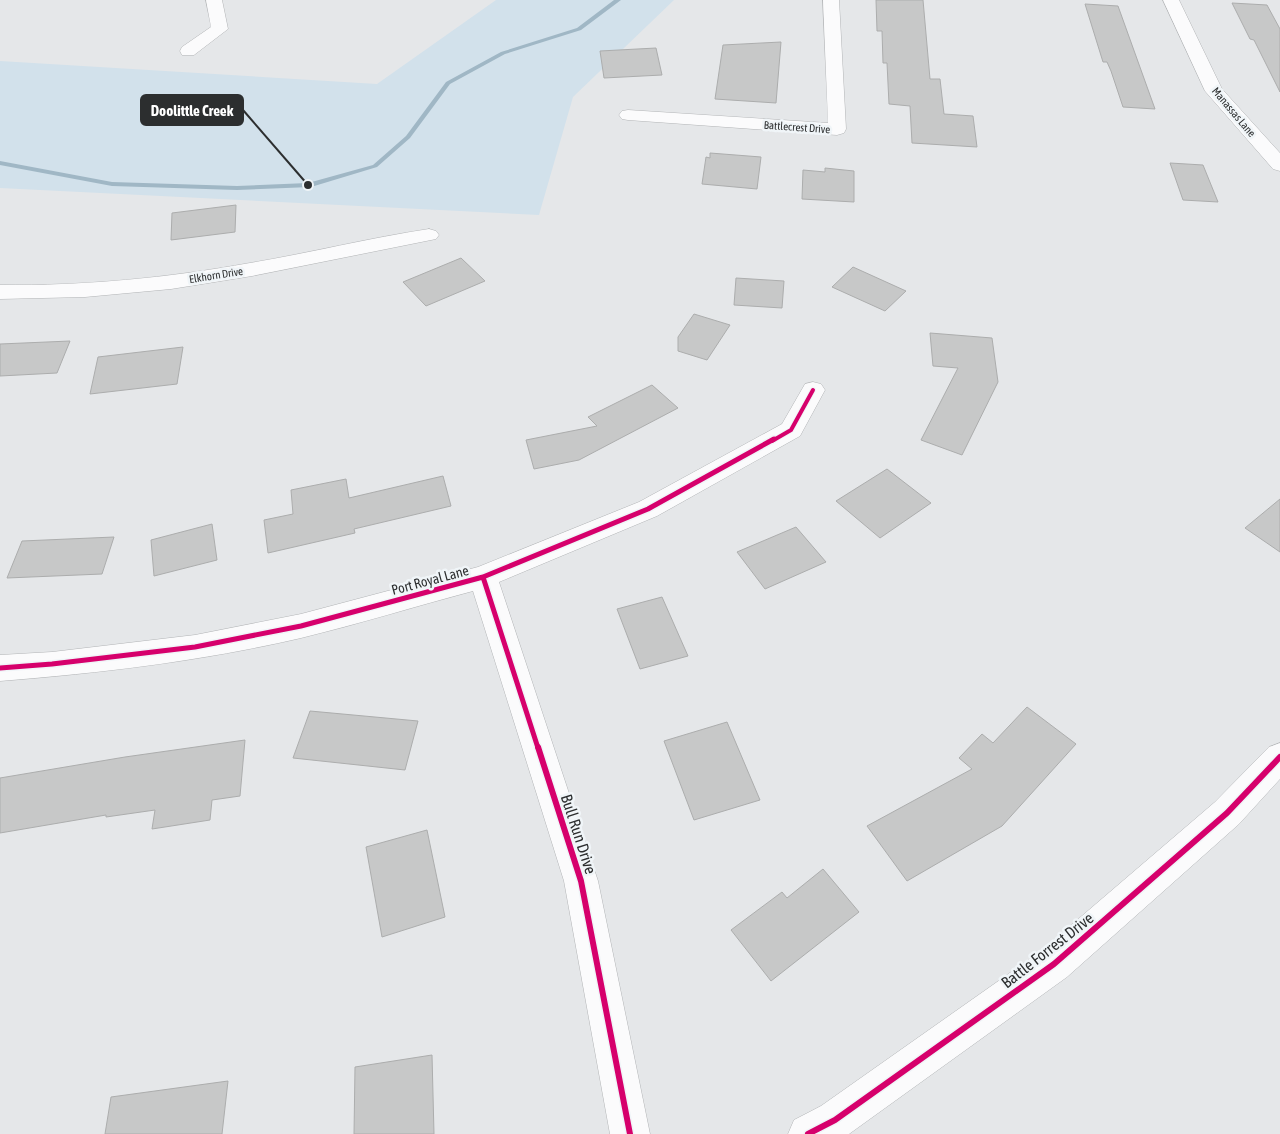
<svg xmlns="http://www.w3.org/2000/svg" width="1280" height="1134" viewBox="0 0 1280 1134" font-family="'Asap Condensed',sans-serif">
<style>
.green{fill:#d2e1eb}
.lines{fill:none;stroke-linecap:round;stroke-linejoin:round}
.stream{fill:#a0b7c5;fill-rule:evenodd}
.building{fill:#c7c8c8;stroke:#acadad}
.minor-casing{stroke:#b2b4b6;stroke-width:1}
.minor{fill:#fbfbfc;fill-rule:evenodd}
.cycleway-far2-casing{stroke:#f0f5f8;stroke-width:6}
.cycleway-far1-casing{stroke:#f0f5f8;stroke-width:8}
.cycleway-casing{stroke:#f0f5f8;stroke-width:9}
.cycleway-far2{stroke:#d6006c;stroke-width:4}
.cycleway-far1{stroke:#d6006c;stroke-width:5}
.cycleway{stroke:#d6006c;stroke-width:6}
.labels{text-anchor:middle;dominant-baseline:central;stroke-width:5;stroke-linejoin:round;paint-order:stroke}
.far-street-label{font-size:11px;fill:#2c2e2f;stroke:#f0f5f8}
.street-label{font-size:14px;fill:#2c2e2f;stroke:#f0f5f8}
.near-street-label{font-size:16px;fill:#2c2e2f;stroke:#f0f5f8}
.leader{fill:none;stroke:#2c2e2f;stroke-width:2}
.callout-dot{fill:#2c2e2f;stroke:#f0f5f8;stroke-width:2}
.callout{fill:#2c2e2f;stroke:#2c2e2f;stroke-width:2}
.callout-label{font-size:15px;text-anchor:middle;font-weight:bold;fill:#fff}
</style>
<rect width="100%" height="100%" fill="#e5e7e9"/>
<path class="green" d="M496 0H674L573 97 539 215 0 188V61L377 84Z"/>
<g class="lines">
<path class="stream" d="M614 0H621L581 30 505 54 450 84 410 138 377 167 311 187 237 190 112 186 0 165V161L112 182 237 186 308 183 373 165 406 136 446 82 501 52 577 28Z"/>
</g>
<path class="building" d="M876 0H923L930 79H940L944 114 973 116 977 147 912 143 910 106 889 104 887 63H883L882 31H877Z
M1232 3 1267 5 1280 29V92L1254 40 1250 39Z
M1085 4 1118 6 1155 109 1123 107 1111 71 1107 62H1103Z
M781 42 776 103 715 99 723 45Z
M656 48 662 75 604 78 600 51Z
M710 153 761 157 757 189 702 184 706 157 710 158Z
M1170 163 1203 165 1218 202 1183 200Z
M825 168 854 171V202L802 199 803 170 825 172Z
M236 205 235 232 171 240 172 213Z
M461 258 485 281 426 306 403 282Z
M853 267 906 291 885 311 832 287Z
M736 278 784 281 782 308 734 305Z
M694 314 730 325 707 360 678 351V337Z
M930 333 992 338 998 382 962 455 921 440 958 368 933 366Z
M70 341 57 373 0 376V344Z
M183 347 177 384 90 394 98 357Z
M652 385 678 408 579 460 534 469 526 440 597 426 588 417Z
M887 469 931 503 880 538 836 501Z
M443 476 451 506 354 529 355 533 268 553 264 520 293 514 291 490 346 479 349 498Z
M1280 499V552L1245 528Z
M212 524 217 560 154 576 151 540Z
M796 527 826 562 765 589 737 552Z
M114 537 102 574 7 578 22 541Z
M662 597 688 656 640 669 617 609Z
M1027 707 1076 744 1002 826 907 881 867 826 972 769 959 758 982 734 993 743Z
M310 711 418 721 405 770 293 758Z
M727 722 760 800 694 820 664 741Z
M245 740 240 796 212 800 210 820 152 829 155 810 106 817V815L0 833V778L125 757Z
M427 830 445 917 382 937 366 847Z
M823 869 859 912 771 981 731 930 782 892 787 898Z
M432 1055 434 1134H354L355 1067Z
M228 1081 222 1134H105L111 1097Z"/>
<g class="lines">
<defs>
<path id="minor" d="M206 0H222L228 29 194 55H182L180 51 182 47 211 27Z
M823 0H839L846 129 844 133 837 135 628 120 622 119 619 115 622 111 628 110 828 123Z
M1163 0H1179L1222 89 1280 153V171L1273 169 1205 91Z
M429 229 436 231 439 235 436 239 252 276 171 289 85 297 0 299V285C84 286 167 278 250 263 310 253 369 238 429 229Z
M813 382 821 384 825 390 800 436 657 516 499 582 598 881 650 1134H610L564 881 473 591C416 606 359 624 301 638 202 661 101 673 0 681V655L52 652 195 635 301 614 478 567 639 502 782 424 805 384Z
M1280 743V779L1239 824 1067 977 849 1134H788L794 1120 821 1106 1041 951 1215 802 1269 747Z"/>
</defs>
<use href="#minor" class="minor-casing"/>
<use href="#minor" class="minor"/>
<defs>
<path id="cycleway-far2" d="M772 441 791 430 813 390"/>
<path id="cycleway-far1" d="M483 577 538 748
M0 668 52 664 195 647 301 626 483 577 648 509 774 439"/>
<path id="cycleway" d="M538 747 581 881 630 1134
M808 1134 835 1120 1054 964 1227 813 1280 757"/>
</defs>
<use href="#cycleway-far2" class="cycleway-far2-casing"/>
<use href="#cycleway-far1" class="cycleway-far1-casing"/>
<use href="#cycleway" class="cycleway-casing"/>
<use href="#cycleway-far2" class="cycleway-far2"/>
<use href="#cycleway-far1" class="cycleway-far1"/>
<use href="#cycleway" class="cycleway"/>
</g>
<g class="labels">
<g class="far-street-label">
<text transform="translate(1234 112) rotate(50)">Manassas Lane</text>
<text transform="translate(797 127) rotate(4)">Battlecrest Drive</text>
<text transform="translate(216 275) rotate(-9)">Elkhorn Drive</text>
</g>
<g class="street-label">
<text transform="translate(430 580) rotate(-15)">Port Royal Lane</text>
</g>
<g class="near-street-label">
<text transform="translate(579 834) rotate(72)">Bull Run Drive</text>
<text transform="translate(1047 950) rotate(-38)">Battle Forrest Drive</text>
</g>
</g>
<path class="leader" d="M308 185L243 110"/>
<circle class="callout-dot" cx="308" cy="185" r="5"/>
<rect class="callout" x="141" y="95" width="102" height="30" rx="5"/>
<g class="callout-label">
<text x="192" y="116">Doolittle Creek</text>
</g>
</svg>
